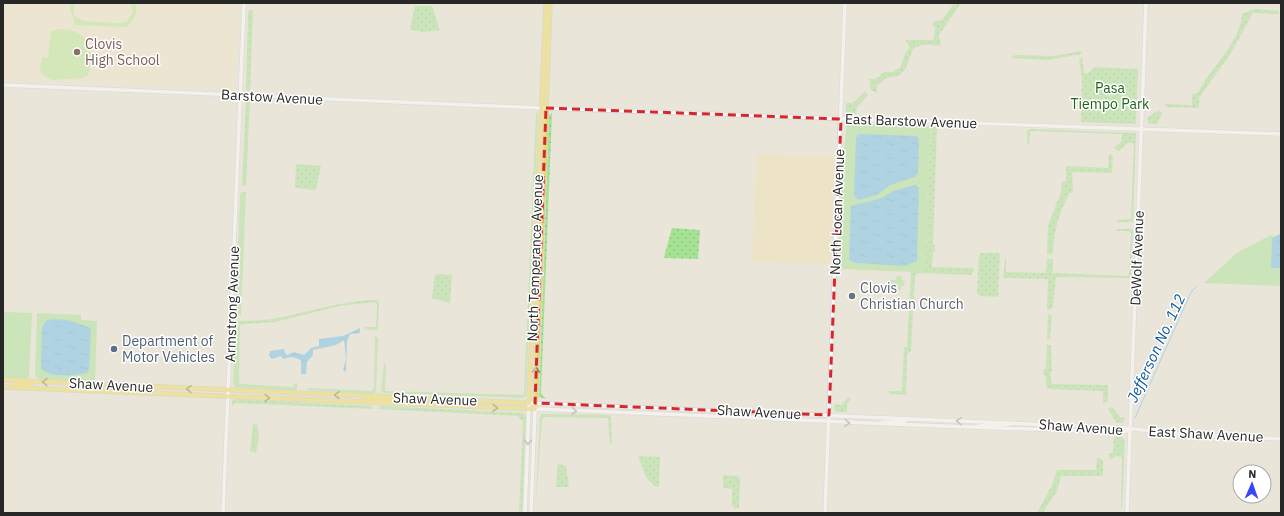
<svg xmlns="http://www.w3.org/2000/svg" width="1284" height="516" viewBox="0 0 1284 516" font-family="'IBM Plex Sans',sans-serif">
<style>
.education{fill:#ede4c7}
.grass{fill:#a6e294}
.park{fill:url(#park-dots)}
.pitch{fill:#bae990}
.water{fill:url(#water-ripples)}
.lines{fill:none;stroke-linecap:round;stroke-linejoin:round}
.stream{stroke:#6abdee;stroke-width:1}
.secondary-casing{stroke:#ced0e1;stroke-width:5}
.primary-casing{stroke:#c7c7c7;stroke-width:5.5}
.secondary{stroke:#fff;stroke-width:3.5}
.primary{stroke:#f0dc58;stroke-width:4}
.oneway{stroke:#8c8240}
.oneway2{stroke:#9e9e9e}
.marked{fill:none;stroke:#d62828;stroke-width:3;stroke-dasharray:8 5;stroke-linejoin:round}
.education-dot{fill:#8d6e63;stroke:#fff;stroke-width:1.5}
.worship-dot{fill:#6b7280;stroke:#fff;stroke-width:1.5}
.service-dot{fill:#5c6f8a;stroke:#fff;stroke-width:1.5}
.labels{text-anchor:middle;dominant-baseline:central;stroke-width:3;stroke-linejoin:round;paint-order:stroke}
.education-label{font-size:14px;fill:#785e54;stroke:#fff;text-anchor:start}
.park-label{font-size:14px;fill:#206319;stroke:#fff}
.street-label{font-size:14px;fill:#272727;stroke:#fff}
.worship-label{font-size:14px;fill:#5b616d;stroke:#fff;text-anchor:start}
.service-label{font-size:14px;fill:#4e5e75;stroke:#fff;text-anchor:start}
.water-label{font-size:15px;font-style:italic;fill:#0d5896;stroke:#fff}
</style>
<defs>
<pattern id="park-dots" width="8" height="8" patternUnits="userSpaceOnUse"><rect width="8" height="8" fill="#a6e294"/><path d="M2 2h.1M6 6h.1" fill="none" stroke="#8fc280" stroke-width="1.8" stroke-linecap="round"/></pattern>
<pattern id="water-ripples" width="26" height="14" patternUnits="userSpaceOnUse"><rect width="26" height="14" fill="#6abdee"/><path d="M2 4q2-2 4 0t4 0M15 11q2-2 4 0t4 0" fill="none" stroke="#5ca2cc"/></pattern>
</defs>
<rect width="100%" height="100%" fill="#eae5d9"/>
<path class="education" d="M3 3H239L235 89 3 80Z
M756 154 835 157 830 264 752 262Z"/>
<path class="grass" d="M536 112 538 114 526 396 523 398 383 393 381 391 384 364H386L385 391 524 395Z
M847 123 931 126 924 270 914 272 839 269 840 183Z
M242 192H246L241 316 236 314 240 194Z
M1273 234 1271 268H1281V286L1204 283 1238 252Z
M897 276H902L901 280 905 281 904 286H901V290H896V285H888V280H896Z
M3 312 32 313 29 377 27 379 3 378Z
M37 313 81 315V320L97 321 95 382 39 379 35 376Z
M237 321H241L242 324 240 326 239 382 241 384 292 387 297 382V389L295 391 236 387 233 384 235 324Z
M375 336 378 338 376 392 373 394 308 390 307 388 371 391 374 389Z"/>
<path class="park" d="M954 3H961L939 35 941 46C931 45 921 43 913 49L905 70 898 76 886 78 877 86V93L871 90 869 79H876L884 72H893L898 69 901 66 905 53 910 47 905 40H934L935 26H932L934 22 942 20Z
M415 6H432L440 30 425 32 410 30Z
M1254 9 1278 11 1279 14 1253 13 1231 53 1199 98V108L1166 107 1165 104 1192 105V94L1198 93C1210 68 1241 42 1242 14Z
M250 10H253L250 91 246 90 248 12Z
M1081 51 1082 54 1048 60 1012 58 1014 55 1054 56Z
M1082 57 1084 72 1087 74 1095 67 1138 69 1136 124 1081 122 1082 79 1079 60Z
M865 91 868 95 857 107 856 114 846 113V103H853Z
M246 100H250L246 186 242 185Z
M1159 110 1162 113 1157 124H1149L1147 118Z
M552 113 541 393 546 399 539 397 549 115Z
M931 127H937L933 244 935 246V252L933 253 932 267 973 268 974 271 971 275 920 273 915 275 911 351 907 354 906 395 890 394 889 391H902L904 347H907L911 272 924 270Z
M1030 129 1136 133 1133 222H1118L1116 220 1131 219 1134 143H1127L1119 151 1114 148 1122 141V134L1031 131 1030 132 1029 145 1027 144V131Z
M1109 154 1113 155 1112 173 1072 172 1073 192 1070 193C1058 214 1054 230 1053 254H1047L1048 225 1062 190 1061 189 1062 182 1066 181V166L1108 168Z
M296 164 321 166 316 190 295 188Z
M672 228 700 230 698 259 665 258 664 257Z
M1118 229H1131L1133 231 1131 278 1056 277 1053 307 1049 310 1047 309 1048 279 1003 278 1006 254V272L1046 273 1047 259H1053V273L1129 276 1131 233 1129 231H1116Z
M981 253H998L1000 255 998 297 981 296 977 293 979 255Z
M435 274 452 275 450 303 432 298Z
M377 300 379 302 378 328 376 330 366 329 364 327H376L377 304 375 302 339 306 275 322 246 324H242L241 321C290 322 330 300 377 300Z
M1048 314 1052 316 1050 339H1047Z
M1047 344 1051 346 1052 371 1050 372 1052 384 1108 385V401L1103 403V391L1047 389 1045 374H1043V370L1046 369Z
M848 397 851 399 847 404V412H836L834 409V404L842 405Z
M236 399 371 406 373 409 235 403 232 406V401Z
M381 406 523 413 526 417 522 513H519L523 422 518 416 378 409Z
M1112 407 1121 418 1125 417 1123 423 1116 422 1108 409Z
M542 414 609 415 611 418 612 442 610 444 608 418 545 417 542 419 535 513 540 416Z
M253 424H257L259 437 256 453 250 451Z
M1114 437H1122L1125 440 1122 507 1121 509 1122 457 1116 456 1109 460V454L1113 452Z
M638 456 660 457 659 487 654 486 646 477Z
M1097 458 1103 460V476H1061L1056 494 1054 495 1043 513H1037L1052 485 1057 470H1096Z
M558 464 566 466 569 487H556Z
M723 475 738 476 740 479 739 508 735 509 732 505V489L723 488Z"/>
<path class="pitch" d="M71 3H75C67 23 91 22 104 22 111 23 119 24 126 22L133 13 131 3H135C139 15 133 19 127 27L75 25C75 17 68 12 71 3Z
M61 29C91 30 95 52 88 76H84V78L52 80 41 74 40 65 43 57H48L51 31Z"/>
<path class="water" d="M861 134 917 136 919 140 918 173 915 177 890 185 877 195 858 200 854 196 856 139 857 135Z
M915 185 919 188 917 261 905 266 855 263 849 260 851 206 882 198 893 191Z
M1281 233V268H1271L1272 238Z
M51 319 68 320 91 328 89 369 87 373C77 376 46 378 41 368L42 328 46 321Z
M360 328V333L350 334 347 341 346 372 343 370 346 359 344 340 336 345 313 350V355L307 362 306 374H301V360L292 357 283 359 281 356 272 359 269 356 270 351 284 349 285 353 287 355 294 352 304 355 311 348 319 346V339L343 336Z"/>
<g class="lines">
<path class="stream" d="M1135 418 1191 292 1196 287"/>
<defs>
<path id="secondary" d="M3 85 542 108 1281 134
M882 422H904L907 419
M978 426 1010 424
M223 513 244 3
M525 513 529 403 1124 428 1181 434 1281 439
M531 513 535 409C731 416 928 427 1124 432L1129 430
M825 513 845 3
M1127 513 1146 3"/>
<path id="primary" d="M3 380 529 403 546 3
M3 387 535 409 550 3
M13 387 15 384H30L31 382
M78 390 80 387H90
M365 399H376L379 397
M377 402 381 400H404"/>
</defs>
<use href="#secondary" class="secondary-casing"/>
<use href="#primary" class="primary-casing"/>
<use href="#secondary" class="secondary"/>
<use href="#primary" class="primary"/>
</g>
<defs><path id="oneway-chevron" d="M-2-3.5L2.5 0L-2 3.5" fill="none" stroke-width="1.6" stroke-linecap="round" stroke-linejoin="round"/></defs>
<g class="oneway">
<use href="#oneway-chevron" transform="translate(536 370) rotate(-88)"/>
<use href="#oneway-chevron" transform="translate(45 382) rotate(-177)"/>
<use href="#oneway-chevron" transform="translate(189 389) rotate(-177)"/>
<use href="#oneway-chevron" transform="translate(337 395) rotate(-178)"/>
<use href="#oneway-chevron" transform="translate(267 398) rotate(2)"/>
<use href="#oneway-chevron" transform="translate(495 408) rotate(2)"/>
</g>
<g class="oneway2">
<use href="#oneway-chevron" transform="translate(574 411) rotate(2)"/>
<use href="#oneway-chevron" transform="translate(959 421) rotate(-178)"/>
<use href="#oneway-chevron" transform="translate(847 423) rotate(3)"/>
<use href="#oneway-chevron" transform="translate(528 442) rotate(92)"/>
</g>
<path d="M0 0H1284V516H0ZM546 108 841 119 829 415 535 403Z" fill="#eae5d9" fill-opacity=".55" fill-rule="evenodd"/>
<path class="marked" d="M546 108 841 119 829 415 535 403Z"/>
<circle class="education-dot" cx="77" cy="52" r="4"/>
<circle class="worship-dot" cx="852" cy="296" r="4"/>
<circle class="service-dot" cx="114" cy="349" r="4"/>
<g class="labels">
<g class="education-label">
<text x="85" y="44">Clovis<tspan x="85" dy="16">High School</tspan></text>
</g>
<g class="park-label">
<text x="1110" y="88">Pasa<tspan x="1110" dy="16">Tiempo Park</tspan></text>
</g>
<g class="street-label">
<text transform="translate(272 97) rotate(3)">Barstow Avenue</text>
<text transform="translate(911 121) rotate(2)">East Barstow Avenue</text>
<text transform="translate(837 212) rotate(-88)">North Locan Avenue</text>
<text transform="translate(535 258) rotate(-88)">North Temperance Avenue</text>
<text transform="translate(1137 258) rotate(-88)">DeWolf Avenue</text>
<text transform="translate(232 304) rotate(-88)">Armstrong Avenue</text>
<text transform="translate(111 385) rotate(3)">Shaw Avenue</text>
<text transform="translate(435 399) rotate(2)">Shaw Avenue</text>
<text transform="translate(759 412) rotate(3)">Shaw Avenue</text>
<text transform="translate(1081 427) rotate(4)">Shaw Avenue</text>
<text transform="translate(1206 434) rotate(3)">East Shaw Avenue</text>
</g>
<g class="worship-label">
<text x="860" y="288">Clovis<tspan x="860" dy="16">Christian Church</tspan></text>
</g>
<g class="service-label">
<text x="122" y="341">Department of<tspan x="122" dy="16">Motor Vehicles</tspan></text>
</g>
<g class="water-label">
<text transform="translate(1156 348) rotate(-65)">Jefferson No. 112</text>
</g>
</g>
<rect width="1284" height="516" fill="none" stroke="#272727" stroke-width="8"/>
<g transform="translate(1252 484) rotate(2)"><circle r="19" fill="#ffffff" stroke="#a9a9a9"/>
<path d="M0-3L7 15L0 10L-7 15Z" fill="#3646f9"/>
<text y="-6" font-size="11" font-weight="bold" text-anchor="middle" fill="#272727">N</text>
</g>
</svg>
